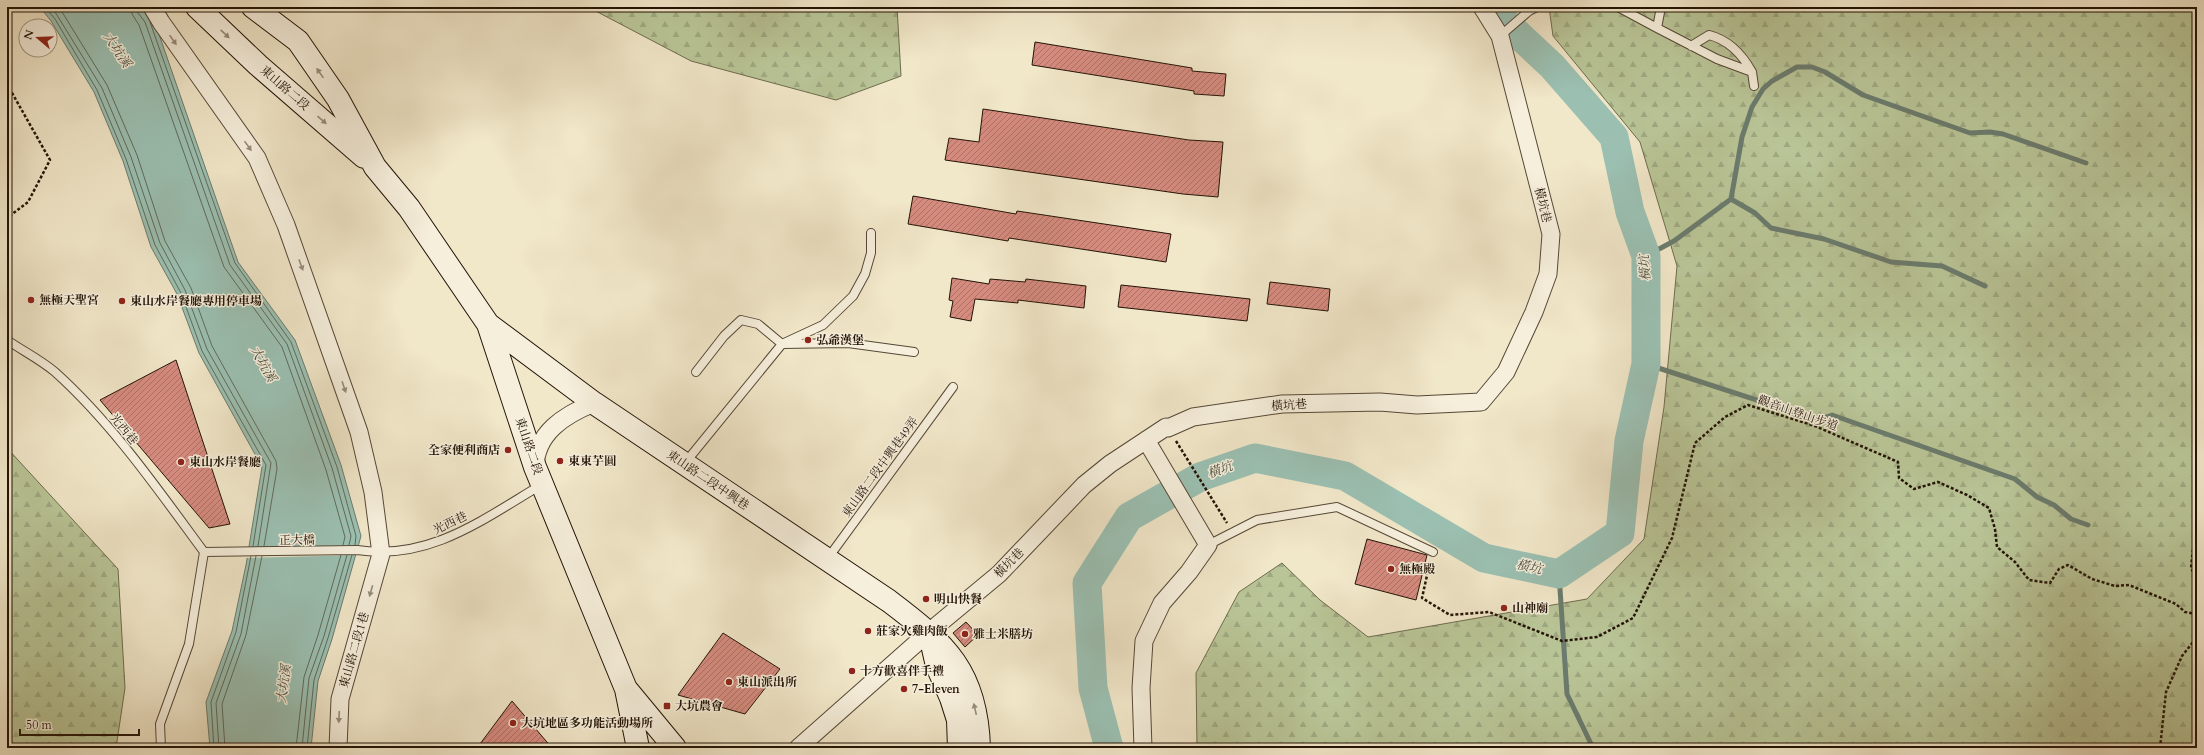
<svg xmlns="http://www.w3.org/2000/svg" width="2204" height="755" viewBox="0 0 2204 755" font-family="Cardo,'Noto Serif TC',serif">
<style>
.forest{fill:url(#forest-firs);stroke:#6e6c4e}
.water{fill:#9bc0b2;stroke:#6b7b6d}
.pier{fill:#f1e7c9}
.lines{fill:none;stroke-linecap:round;stroke-linejoin:round}
.shore{stroke:#5f6a5c;stroke-width:1}
.stream{stroke:#6b7b6d;stroke-width:5}
.river{stroke:#9bc0b2;stroke-width:29}
.building{fill:url(#building-hatch);stroke:#231306}
.service-casing{stroke:#564837;stroke-width:10}
.minor-casing{stroke:#564837;stroke-width:19}
.secondary-casing{stroke:#231306;stroke-width:24}
.path{stroke:#231306;stroke-width:2.5;stroke-dasharray:3 2;stroke-linecap:butt}
.service{stroke:#f6efdc;stroke-width:8}
.minor{stroke:#f6efdc;stroke-width:17}
.secondary{stroke:#f6efdc;stroke-width:22}
.oneway{fill:#978c7c}
.poi-dot{fill:#8f2418;stroke:#f6efdc;stroke-width:1.5}
.labels{text-anchor:middle;dominant-baseline:central;stroke-width:3;stroke-linejoin:round;paint-order:stroke}
.street-label{font-size:12px;fill:#231306;stroke:#f6efdc}
.poi-label{font-size:12px;font-weight:bold;fill:#231306;stroke:#f6efdc;text-anchor:start}
.water-label{font-size:13px;font-style:italic;fill:#4d5042;stroke:#f6efdc}
</style>
<defs>
<pattern id="forest-firs" width="22" height="20" patternUnits="userSpaceOnUse"><rect width="22" height="20" fill="#b9c597"/><path d="M5 1l3.5 6h-7zM16 11l3.5 6h-7z" fill="#9fa881"/></pattern>
<pattern id="building-hatch" width="6" height="6" patternUnits="userSpaceOnUse"><rect width="6" height="6" fill="#d68b7f"/><path d="M-1 1l2-2M0 6l6-6M5 7l2-2" fill="none" stroke="#ad7066"/></pattern>
</defs>
<rect width="100%" height="100%" fill="#f1e7c9"/>
<filter id="stains"><feTurbulence type="fractalNoise" baseFrequency=".005" numOctaves="4"/><feColorMatrix values="0 0 0 0 .2 0 0 0 0 .09 0 0 0 0 .02 0 0 0 .5 -.17"/></filter>
<radialGradient id="worn" r=".72"><stop offset=".6" stop-color="#630" stop-opacity="0"/><stop offset="1" stop-color="#630" stop-opacity=".3"/></radialGradient>
<path class="forest" d="M588 7H897L901 76 836 100 691 61Z
M1549 7H2197V748H1197L1196 673 1239 592 1282 563 1320 600 1368 637 1587 599 1644 539 1664 407 1677 266 1640 142 1553 36Z
M7 448 118 569 125 688 116 748H7Z"/>
<path class="water" d="M40 7H145L153 17 238 262 295 340 341 465 361 536 332 639 318 681 311 748H210L206 702 232 631 246 565 262 467 199 353 177 294 151 247 123 161 94 92 51 21Z"/>
<path class="pier" d="M360 545 358 555 245 558 247 548Z"/>
<g class="lines">
<path class="shore" d="M45 7 55 19 97 90 126 159 155 245 181 293 202 351 266 465 253 546
M52 7 102 88 131 157 160 243 185 290 207 349 271 463 258 546
M59 7 107 85 137 155 165 241 191 288 212 346 276 461 277 469 264 546
M131 7 132 14 139 25 224 267 282 347 326 470 345 537 343 545
M137 7 138 13 145 22 230 265 287 344 332 468 351 536 349 545
M150 22 235 263 291 342 337 467 356 536 355 545
M214 748 211 702 236 632 251 556
M219 748 216 703 241 634 256 556
M225 748 222 704 246 635 262 556
M296 748 304 677 318 635 341 555
M302 748 309 678 324 636 347 555
M307 748 314 680 328 638 352 555"/>
<path class="stream" d="M1731 199 1742 137 1752 107 1763 89 1772 81 1797 67H1812L1825 72 1863 95 1970 133 1990 132 2003 134 2086 163
M1646 256 1674 241 1731 199 1755 213 1771 228 1824 239 1891 262 1942 266 1985 286
M1646 364 1818 420 1832 415 2015 479 2037 497 2054 505 2071 519 2088 525
M1559 574 1567 694 1593 748"/>
<path class="river" d="M1109 748 1093 688 1087 583 1129 517 1200 477 1255 458 1345 476 1484 558 1559 574 1620 533 1629 441 1646 364V256L1630 212 1614 137 1552 66 1506 23 1495 7"/>
</g>
<path class="building" d="M1035 42 1192 68V71L1226 74 1224 96 1194 94V91L1032 65Z
M983 109 1189 140 1223 142 1218 197 1183 194 945 160 949 138 979 142Z
M913 196 1016 214 1017 211 1171 234 1166 262 1009 238 1008 241 908 224Z
M952 278 989 284 990 279 1025 282 1026 279 1086 286 1084 308 1018 300V303L975 299 971 321 950 317 953 301 949 300Z
M1270 282 1330 289 1328 311 1267 304Z
M1121 285 1250 299 1247 321 1118 307Z
M176 360 230 524 209 528 100 400Z
M1367 539 1427 555 1416 600 1355 584Z
M966 622 978 635 965 647 953 633Z
M723 633 780 669 745 714 678 695Z
M512 701 552 748H477Z"/>
<g class="lines">
<defs>
<path id="service" d="M1618 7 1657 28 1661 7
M1657 28 1717 59 1752 72 1754 86
M1500 36 1529 11 1537 7
M1691 46 1709 35C1729 40 1742 54 1752 72
M7 340C23 351 41 360 55 372 112 423 159 491 204 552L189 644 160 724 161 748
M696 372 724 336 741 320 758 324 782 344 848 343 914 352
M685 463 782 344 823 325 853 296 865 274 871 253V233
M1208 545 1257 520 1337 507 1433 552
M204 552 357 550C429 561 482 520 541 485
M828 558 953 387"/>
<path id="minor" d="M152 7 161 22 257 158 286 225 359 432 373 492 381 554 340 699 338 748
M535 467C536 433 564 415 594 403
M798 748 929 632 999 574 1084 485 1110 464 1166 427 1168 428 1193 417 1282 404 1380 402 1417 405 1481 402 1506 372 1534 312 1548 274 1551 234 1500 36 1482 7
M1143 748 1141 688 1144 641 1162 603 1189 572 1208 545 1146 440"/>
<path id="secondary" d="M197 7 258 65 364 157
M253 7 298 41 338 99 375 167 409 208 488 324 535 467 626 689 638 748
M488 324 594 403 889 601C946 644 977 672 979 748
M930 635 937 666 951 698 958 720 959 748
M627 690 675 748"/>
</defs>
<use href="#service" class="service-casing"/>
<use href="#minor" class="minor-casing"/>
<use href="#secondary" class="secondary-casing"/>
<path class="path" d="M7 84 50 160 28 202 7 218
M1176 441 1227 523
M2197 525 2195 530 2191 568 2197 579
M1430 562 1422 598 1450 615 1489 612 1562 641 1597 637 1633 618 1672 538 1695 443 1725 417 1748 405 1815 426 1898 462 1899 478 1914 489 1938 482 1967 495 1989 508 1995 529 1997 547 2015 562 2029 580 2050 583 2059 569 2068 565 2092 579 2115 586 2129 585 2176 604 2185 612 2197 614
M2160 748 2166 692 2182 656 2197 637"/>
<use href="#service" class="service"/>
<use href="#minor" class="minor"/>
<use href="#secondary" class="secondary"/>
</g>
<defs><path id="oneway-solid" d="M-6-.8H1V-3.2L6.5 0L1 3.2V.8H-6Z"/></defs>
<g class="oneway">
<use href="#oneway-solid" transform="translate(225 34) rotate(43)"/>
<use href="#oneway-solid" transform="translate(173 40) rotate(55)"/>
<use href="#oneway-solid" transform="translate(320 73) rotate(-125)"/>
<use href="#oneway-solid" transform="translate(322 120) rotate(41)"/>
<use href="#oneway-solid" transform="translate(248 146) rotate(55)"/>
<use href="#oneway-solid" transform="translate(301 265) rotate(70)"/>
<use href="#oneway-solid" transform="translate(344 387) rotate(71)"/>
<use href="#oneway-solid" transform="translate(371 591) rotate(106)"/>
<use href="#oneway-solid" transform="translate(975 709) rotate(-103)"/>
<use href="#oneway-solid" transform="translate(339 717) rotate(93)"/>
</g>
<g class="poi-dot">
<circle cx="31" cy="300" r="4"/>
<circle cx="122" cy="301" r="4"/>
<circle cx="808" cy="340" r="4"/>
<circle cx="508" cy="450" r="4"/>
<circle cx="560" cy="461" r="4"/>
<circle cx="181" cy="462" r="4"/>
<circle cx="1391" cy="569" r="4"/>
<circle cx="926" cy="599" r="4"/>
<circle cx="1504" cy="608" r="4"/>
<circle cx="868" cy="631" r="4"/>
<circle cx="965" cy="634" r="4"/>
<circle cx="852" cy="671" r="4"/>
<circle cx="729" cy="682" r="4"/>
<circle cx="904" cy="689" r="4"/>
<rect x="663" y="702" width="8" height="8" rx="2"/>
<circle cx="513" cy="723" r="4"/>
</g>
<g class="labels">
<g class="street-label">
<text transform="translate(285 88) rotate(41)">東山路二段</text>
<text transform="translate(1543 205) rotate(76)">橫坑巷</text>
<text transform="translate(1289 405) rotate(-4)">橫坑巷</text>
<text transform="translate(1798 413) rotate(19)">觀音山登山步道</text>
<text transform="translate(124 429) rotate(51)">光西巷</text>
<text transform="translate(529 446) rotate(71)">東山路二段</text>
<text transform="translate(880 467) rotate(-54)">東山路二段中興巷49弄</text>
<text transform="translate(708 480) rotate(34)">東山路二段中興巷</text>
<text transform="translate(450 523) rotate(-26)">光西巷</text>
<text transform="translate(297 540) rotate(-1)">正大橋</text>
<text transform="translate(1009 563) rotate(-45)">橫坑巷</text>
<text transform="translate(354 650) rotate(-74)">東山路二段1巷</text>
</g>
<g class="poi-label">
<text x="39" y="300">無極天聖宮</text>
<text x="130" y="301">東山水岸餐廳專用停車場</text>
<text x="816" y="340">弘爺漢堡</text>
<text x="500" y="450" text-anchor="end">全家便利商店</text>
<text x="568" y="461">東東芋圓</text>
<text x="189" y="462">東山水岸餐廳</text>
<text x="1399" y="569">無極殿</text>
<text x="934" y="599">明山快餐</text>
<text x="1512" y="608">山神廟</text>
<text x="876" y="631">莊家火雞肉飯</text>
<text x="973" y="634">雅士米膳坊</text>
<text x="860" y="671">十方歡喜伴手禮</text>
<text x="737" y="682">東山派出所</text>
<text x="912" y="689">7-Eleven</text>
<text x="675" y="706">大坑農會</text>
<text x="521" y="723">大坑地區多功能活動場所</text>
</g>
<g class="water-label">
<text transform="translate(117 50) rotate(56)">大坑溪</text>
<text transform="translate(1645 268) rotate(-94)">橫坑</text>
<text transform="translate(263 364) rotate(61)">大坑溪</text>
<text transform="translate(1220 470) rotate(-20)">橫坑</text>
<text transform="translate(1529 567) rotate(12)">橫坑</text>
<text transform="translate(284 684) rotate(-82)">大坑溪</text>
</g>
</g>
<rect width="2204" height="755" fill="none" stroke="#f1e7c9" stroke-width="24"/>
<rect x="8" y="8" width="2188" height="739" fill="none" stroke="#231306" stroke-width="2"/>
<rect x="12" y="12" width="2180" height="731" fill="none" stroke="#231306"/>
<g transform="translate(38 38) rotate(289)"><circle r="19" fill="#f6efdc" stroke="#a29786"/>
<path d="M0-3L7 15L0 10L-7 15Z" fill="#8f2418"/>
<text y="-6" font-size="11" font-weight="bold" text-anchor="middle" fill="#231306">N</text>
</g>
<path d="M20 729v6h119v-6" fill="none" stroke="#231306" stroke-width="2"/>
<text x="26" y="729" font-size="12" fill="#231306" stroke="#f6efdc" stroke-width="3" paint-order="stroke">50 m</text>
<rect width="100%" height="100%" filter="url(#stains)"/>
<rect width="100%" height="100%" fill="url(#worn)"/>
</svg>
